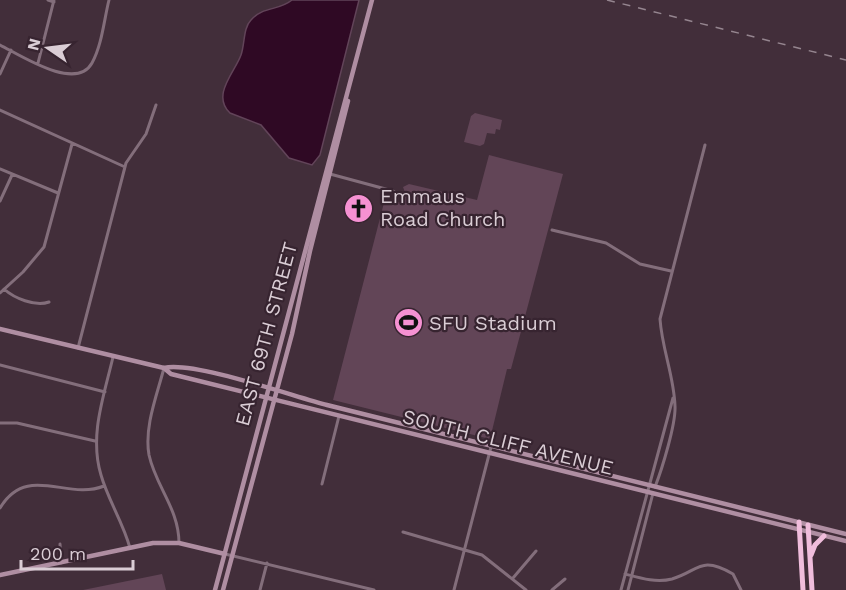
<svg xmlns="http://www.w3.org/2000/svg" width="846" height="590" viewBox="0 0 846 590" font-family="'Work Sans',sans-serif">
<style>
.green{fill:#624557}
.water{fill:#2f0924;stroke:#624459;stroke-width:1.5}
.lines{fill:none;stroke-linecap:round;stroke-linejoin:round}
.street{stroke:#836e7b;stroke-width:3}
.secondary{stroke:#af8ea2;stroke-width:4.5}
.highway{stroke:#f0bddc;stroke-width:5}
.rail{stroke:#95858f;stroke-width:1.5;stroke-dasharray:8 8;stroke-linecap:butt}
.labels{text-anchor:middle;dominant-baseline:central;stroke-width:4.5;stroke-linejoin:round;paint-order:stroke}
.poi-label{font-size:20px;fill:#dacdd5;stroke:#372430;text-anchor:start}
.street-label{font-size:20px;fill:#dacdd5;stroke:#372430}
</style>
<rect width="100%" height="100%" fill="#422e3a"/>
<path class="green" d="M475 113 502 120 500 130 496 129 495 134 487 133 484 144 480 146 464 142 471 116Z
M489 155 563 174 511 369H507L490 439 333 400 386 195 395 203 402 201 406 195 403 187 409 184 477 200Z
M162 574 166 590H83Z"/>
<path class="water" d="M292 0H359L320 155 312 165 289 158 261 125 230 113C211 95 235 72 241 55 245 44 243 28 251 20 263 6 279 11 292 0Z"/>
<g class="lines">
<path class="street" d="M48 0 54 2
M0 45C20 55 76 92 92 63 102 45 104 20 109 0
M38 63 54 0
M0 74 11 50
M0 110 125 167
M0 169 58 193
M330 174 393 191 397 194
M0 201 12 175
M552 230 606 243 640 264 671 271
M4 289C14 298 35 307 49 302
M0 293 23 272 44 247 72 144
M78 348 126 163 146 134 156 105
M113 357C104 396 89 435 101 475 108 500 123 522 130 548
M0 365 105 392
M164 368C157 395 144 427 149 455 156 487 179 509 179 543
M0 423H17L95 441
M322 484 339 416
M655 487C662 469 676 424 675 406 674 376 662 349 660 319L705 145
M0 508C27 463 67 501 104 486
M403 532 482 555 526 590
M60 544 61 563
M225 554 374 590
M625 574C640 578 656 583 672 579 699 571 700 555 733 574L741 590
M513 578 536 551
M260 590 267 563
M454 590 491 447
M552 590 565 579
M621 590 673 398
M628 590 653 493"/>
<path class="secondary" d="M0 329 164 368C194 361 292 396 327 405 500 448 673 491 846 534
M164 368 171 374 846 541
M0 575 153 543H179L225 554
M215 590 372 0
M223 590 292 334 310 251 348 101"/>
<path class="highway" d="M799 522 803 590
M808 525 812 590
M811 555 815 545 824 536"/>
<path class="rail" d="M607 0 846 60"/>
</g>
<defs>
<symbol id="church-disc" viewBox="-11 -11 22 22"><circle r="9.5" fill="#f591d2" stroke="#372430"/><path d="M-1.2-6h2.4v3.5h3.3v2.4h-3.3V6h-2.4V-.1h-3.3v-2.4h3.3Z" fill="#111"/></symbol>
<symbol id="stadium-disc" viewBox="-11 -11 22 22"><circle r="9.5" fill="#f591d2" stroke="#372430"/><path d="M0-5a6.5 5 0 1 0 0 10a6.5 5 0 1 0 0-10ZM-3.5-1.8h7v3.6h-7Z" fill="#111"/></symbol>
</defs>
<g fill-rule="evenodd">
<use href="#church-disc" x="342" y="192" width="33" height="33"/>
<use href="#stadium-disc" x="392" y="306" width="33" height="33"/>
</g>
<g class="labels">
<g class="poi-label">
<text x="380" y="196">Emmaus<tspan x="380" dy="23">Road Church</tspan></text>
<text x="429" y="323">SFU Stadium</text>
</g>
<g class="street-label">
<text transform="translate(266 334) rotate(-75)">EAST 69TH STREET</text>
<text transform="translate(508 442) rotate(14)">SOUTH CLIFF AVENUE</text>
</g>
</g>
<g transform="translate(48 48) rotate(284)" stroke="#372430" stroke-width="4.5" paint-order="stroke">
<path d="M0-4.5L10 22L0 15L-10 22Z" fill="#dacdd5"/>
<text y="-9" font-size="16" font-weight="bold" text-anchor="middle" fill="#dacdd5">N</text>
</g>
<path d="M21 560v9h112v-9" fill="none" stroke="#dacdd5" stroke-width="3"/>
<text x="30" y="560" font-size="18" fill="#dacdd5" stroke="#372430" stroke-width="4.5" paint-order="stroke">200 m</text>
</svg>
